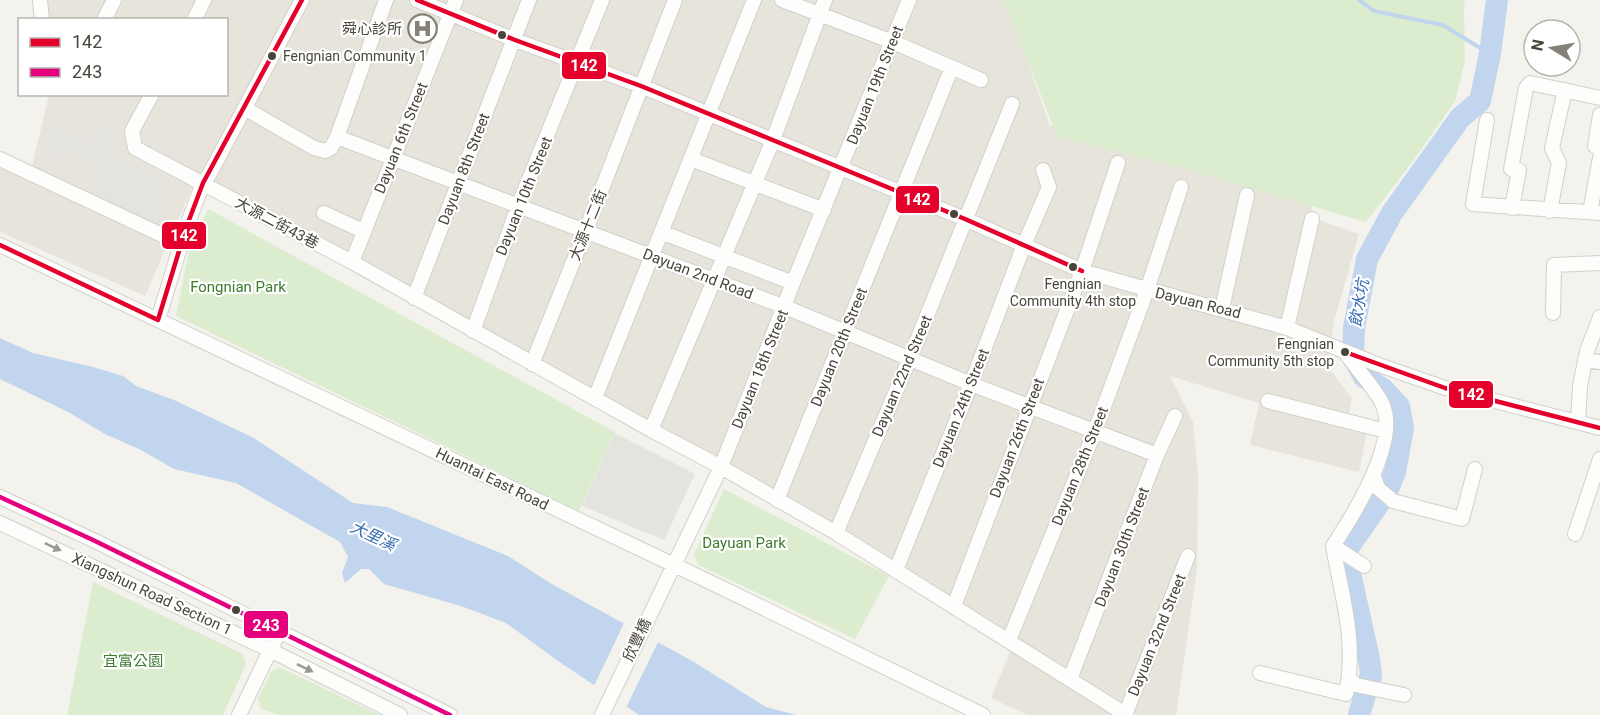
<svg xmlns="http://www.w3.org/2000/svg" width="1600" height="715" viewBox="0 0 1600 715" font-family="Roboto,'Noto Sans TC',sans-serif">
<style>
.residential{fill:#e7e4db}
.green{fill:#dceccf}
.parking{fill:#e5e3de}
.water{fill:#c1d5ee}
.pier{fill:#f3f2ed}
.lines{fill:none;stroke-linecap:round;stroke-linejoin:round}
.stream{stroke:#c1d5ee;stroke-width:4}
.river{stroke:#c1d5ee;stroke-width:22}
.minor-casing{stroke:#d1d0cb;stroke-width:16}
.minor{stroke:#fdfdfc;stroke-width:14}
.bus-1-casing{stroke:#fff;stroke-width:9}
.bus-2-casing{stroke:#fff;stroke-width:9}
.bus-1{stroke:#e4002b;stroke-width:4.5}
.bus-2{stroke:#e5007d;stroke-width:4.5}
.oneway{fill:#9a9891}
.bus-dot{fill:#494539;stroke:#fff;stroke-width:2}
.labels{text-anchor:middle;dominant-baseline:central;stroke-width:4.5;stroke-linejoin:round;paint-order:stroke}
.bus-label{font-size:14px;fill:#494539;stroke:#fff;text-anchor:start}
.poi-label{font-size:15px;fill:#494539;stroke:#fff;text-anchor:end}
.street-label{font-size:15px;fill:#494539;stroke:#fff}
.park-label{font-size:15px;fill:#3e792e;stroke:#fff}
.water-label{font-size:16px;font-style:italic;fill:#356ab2;stroke:#fff}
.line-badge{stroke:#fff;stroke-width:2}
.badge-label{font-size:16px;text-anchor:middle;font-weight:bold;fill:#fff}
</style>
<rect width="100%" height="100%" fill="#f3f2ed"/>
<path class="residential" d="M39 0H1007L1049 124 1072 135 1314 195 1311 217 1359 234 1334 321 1327 366 1352 398 1347 425 1367 432 1359 472 1250 445 1259 403 1170 376 1193 422 1198 475 1197 569 1176 715H1136L1124 707 1120 715H1028L991 698 1012 647 722 472 195 181 145 296 0 232V152L32 166 49 95 226 94V20L39 19Z"/>
<path class="green" d="M1004 0H1465L1464 5 1465 60 1455 101 1413 161 1366 222 1185 169 1057 136Z
M208 209 615 432 579 511 176 316 189 251Z
M724 489 889 576 855 639 698 565 694 554Z
M93 582 243 654 246 664 223 715H67Z
M279 667 380 715H279L261 709 258 699 271 672Z"/>
<path class="parking" d="M51 120 92 140 101 124 120 133 108 152 167 182 162 190 175 198 159 229 91 199 88 189 97 168 67 154 63 164 47 154Z
M615 433 695 474 664 540 582 506Z"/>
<path class="water" d="M0 338 33 353 93 367 123 376 136 386 174 400 252 437 353 503 387 507 508 556 550 583 694 662 766 707 796 715H639L558 661 506 623 461 606 384 584 369 569H361L345 583 342 573 348 557 340 542 236 483 174 469 141 450 105 434 68 412 0 379Z"/>
<path class="pier" d="M625 621 659 640 625 710 593 688Z"/>
<g class="lines">
<path class="stream" d="M1359 0 1374 11 1443 25 1490 54"/>
<path class="river" d="M1359 715 1371 675 1369 659 1346 555 1348 548 1387 492 1395 472 1403 428 1399 406 1383 389 1364 377 1353 357 1354 328 1367 259 1392 213 1460 118 1480 101 1490 54 1497 0"/>
<defs>
<path id="minor" d="M40 0 42 20
M417 0 515 40 641 86 965 219 1082 271 1287 328 1379 365 1445 388 1600 428
M782 0 893 42 981 80
M104 20 114 0
M194 20 204 0
M152 94 132 131 135 148 352 262 651 430 721 467 836 533 1125 714
M246 109 314 148 325 151 331 148 337 137 386 0
M1600 115 1595 146 1600 149
M1487 120 1473 204 1600 213
M337 137 785 307 971 384 1157 455
M0 159 181 244
M691 159 824 210
M1512 208 1519 170 1511 169 1526 88 1530 83 1600 98
M1550 211 1559 163 1552 148 1565 90
M1590 212 1600 158
M324 213 363 231
M661 232 793 283
M0 245 712 583 983 715
M352 262 456 0
M414 298 529 0
M1222 309 1247 195
M1553 313 1554 265 1600 263
M158 320 186 228 203 183 209 175 302 0
M1287 328 1312 219
M473 331 519 204 602 0
M1585 360 1600 362
M532 364 586 230 675 0
M595 398 754 0
M1268 401 1386 431
M1578 422 1580 386 1587 351 1600 317
M651 430 773 140 825 0
M1374 477 1378 488 1393 501 1462 519 1475 469
M0 497 93 540 450 715
M777 500 952 67
M0 523 270 650 400 715
M836 533 910 358 1012 104
M1575 534 1600 459
M1333 546 1364 566
M896 570 971 384 1024 245 1049 187 1043 170
M954 606 1082 271 1118 163
M1009 640 1095 431 1147 290 1181 187
M1260 673 1346 694C1357 642 1342 597 1333 546 1354 514 1402 439 1381 401 1371 384 1356 368 1345 352
M1349 678 1356 685 1404 695
M1070 679 1157 455 1175 416
M239 715 280 630
M602 715 721 467 793 283 909 0
M1125 715 1188 556"/>
</defs>
<use href="#minor" class="minor-casing"/>
<use href="#minor" class="minor"/>
<defs>
<path id="bus-1" d="M417 0 515 40 641 86 965 219 1082 271
M0 245 158 320 186 228 203 183 302 0
M1345 352 1445 388 1600 428"/>
<path id="bus-2" d="M0 497 93 540 450 715"/>
</defs>
<use href="#bus-1" class="bus-1-casing"/>
<use href="#bus-2" class="bus-2-casing"/>
<use href="#bus-1" class="bus-1"/>
<use href="#bus-2" class="bus-2"/>
</g>
<defs><path id="oneway-solid" d="M-6-.8H1V-3.2L6.5 0L1 3.2V.8H-6Z" transform="scale(1.5)"/></defs>
<g class="oneway">
<use href="#oneway-solid" transform="translate(53 547) rotate(25)"/>
<use href="#oneway-solid" transform="translate(305 668) rotate(26)"/>
</g>
<defs>
<symbol id="hospital-ring" viewBox="-11 -11 22 22"><circle r="9.5" fill="#fff" stroke="#848278" stroke-width="1.5"/><path d="M-5-5h3v3.5h4V-5h3V5h-3V1.5h-4V5h-3Z" fill="#848278"/></symbol>
</defs>
<g fill-rule="evenodd">
<use href="#hospital-ring" x="406" y="12" width="33" height="33"/>
</g>
<g class="bus-dot">
<circle cx="502" cy="35" r="5"/>
<circle cx="272" cy="56" r="5"/>
<circle cx="954" cy="214" r="5"/>
<circle cx="1073" cy="267" r="5"/>
<circle cx="1345" cy="352" r="5"/>
<circle cx="236" cy="610" r="5"/>
</g>
<g class="labels">
<g class="bus-label">
<text x="283" y="56">Fengnian Community 1</text>
<text x="1073" y="284" text-anchor="middle">Fengnian<tspan x="1073" dy="17">Community 4th stop</tspan></text>
<text x="1334" y="344" text-anchor="end">Fengnian<tspan x="1334" dy="17">Community 5th stop</tspan></text>
</g>
<g class="poi-label">
<text x="402" y="29">舜心診所</text>
</g>
<g class="street-label">
<text transform="translate(875 85) rotate(-68)">Dayuan 19th Street</text>
<text transform="translate(401 138) rotate(-68)">Dayuan 6th Street</text>
<text transform="translate(464 169) rotate(-69)">Dayuan 8th Street</text>
<text transform="translate(524 196) rotate(-68)">Dayuan 10th Street</text>
<text transform="translate(277 223) rotate(28)">大源二街43巷</text>
<text transform="translate(588 225) rotate(-68)">大源十二街</text>
<text transform="translate(698 274) rotate(21)">Dayuan 2nd Road</text>
<text transform="translate(1198 303) rotate(14)">Dayuan Road</text>
<text transform="translate(839 347) rotate(-68)">Dayuan 20th Street</text>
<text transform="translate(760 369) rotate(-68)">Dayuan 18th Street</text>
<text transform="translate(902 376) rotate(-67)">Dayuan 22nd Street</text>
<text transform="translate(961 408) rotate(-68)">Dayuan 24th Street</text>
<text transform="translate(1017 438) rotate(-69)">Dayuan 26th Street</text>
<text transform="translate(1080 466) rotate(-68)">Dayuan 28th Street</text>
<text transform="translate(492 479) rotate(26)">Huantai East Road</text>
<text transform="translate(1122 547) rotate(-69)">Dayuan 30th Street</text>
<text transform="translate(152 594) rotate(25)">Xiangshun Road Section 1</text>
<text transform="translate(1157 635) rotate(-68)">Dayuan 32nd Street</text>
<text transform="translate(637 640) rotate(-65)">欣豐橋</text>
</g>
<g class="park-label">
<text x="238" y="287">Fongnian Park</text>
<text x="744" y="543">Dayuan Park</text>
<text x="133" y="661">宜富公園</text>
</g>
<g class="water-label">
<text transform="translate(1359 303) rotate(-80)">飲水坑</text>
<text transform="translate(373 536) rotate(25)">大里溪</text>
</g>
</g>
<g class="line-badge">
<rect x="561" y="51" width="46" height="29" rx="6" fill="#e4002b"/>
<rect x="895" y="185" width="45" height="29" rx="6" fill="#e4002b"/>
<rect x="161" y="221" width="46" height="29" rx="6" fill="#e4002b"/>
<rect x="1448" y="380" width="46" height="29" rx="6" fill="#e4002b"/>
<rect x="243" y="610" width="46" height="29" rx="6" fill="#e5007d"/>
</g>
<g class="badge-label">
<text x="584" y="71">142</text>
<text x="917" y="205">142</text>
<text x="184" y="241">142</text>
<text x="1471" y="400">142</text>
<text x="266" y="631">243</text>
</g>
<rect x="18" y="18" width="210" height="78" fill="#ffffff" stroke="#b6b5b0" stroke-width="1.5"/>
<rect x="30" y="38" width="30" height="9" fill="#e4002b" stroke="#b6b5b0" stroke-width="1.5"/>
<text x="72" y="48" font-size="18" fill="#494539">142</text>
<rect x="30" y="68" width="30" height="9" fill="#e5007d" stroke="#b6b5b0" stroke-width="1.5"/>
<text x="72" y="78" font-size="18" fill="#494539">243</text>
<g transform="translate(1552 48) rotate(281)"><circle r="28" fill="#ffffff" stroke="#b6b5b0" stroke-width="1.5"/>
<path d="M0-4.5L10 22L0 15L-10 22Z" fill="#848278"/>
<text y="-9" font-size="16" font-weight="bold" text-anchor="middle" fill="#494539">N</text>
</g>
</svg>
